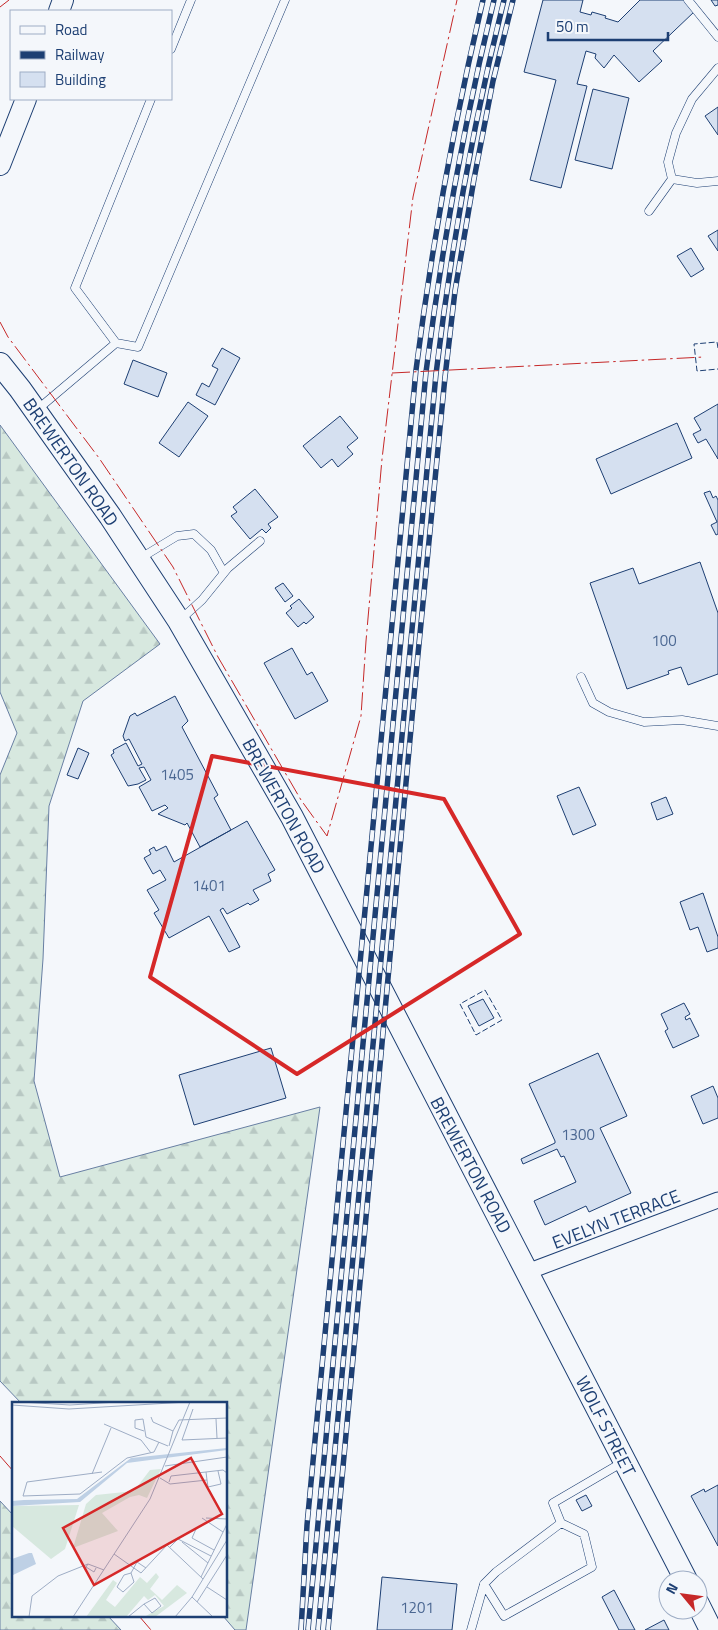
<svg xmlns="http://www.w3.org/2000/svg" width="718" height="1630" viewBox="0 0 718 1630" font-family="'Titillium Web',sans-serif">
<style>
.forest{fill:url(#forest-firs);stroke:#687fa3}
.building{fill:#d5e0f0;stroke:#1d3f73}
.lines{fill:none;stroke-linecap:round;stroke-linejoin:round}
.lane-casing{stroke:#1d3f73;stroke-width:9}
.street-casing{stroke:#1d3f73;stroke-width:17}
.secondary-casing{stroke:#1d3f73;stroke-width:22}
.primary-casing{stroke:#1d3f73;stroke-width:24}
.lane{stroke:#f4f7fb;stroke-width:8}
.street{stroke:#f4f7fb;stroke-width:15}
.secondary{stroke:#f4f7fb;stroke-width:20}
.primary{stroke:#f4f7fb;stroke-width:22}
.rail-casing{stroke:#1d3f73;stroke-width:5.5}
.rail{stroke:#f4f7fb;stroke-width:4;stroke-dasharray:11;stroke-linecap:butt}
.fence{stroke:#1d3f73;stroke-width:1;stroke-dasharray:6 2.5;stroke-linecap:butt}
.power{stroke:#c62828;stroke-width:1;stroke-dasharray:18 4 2.5 4;stroke-linecap:butt}
.marked{fill:none;stroke:#d62828;stroke-width:4;stroke-linejoin:round}
.labels{text-anchor:middle;dominant-baseline:central;stroke-width:4;stroke-linejoin:round;paint-order:stroke}
.number-label{font-size:15px;fill:#4b6792}
.street-label{font-size:18px;fill:#1d3f73;stroke:#f4f7fb}
.inset-road{fill:none;stroke:#9eadc5;stroke-width:1}
.view{fill:#d62828;fill-opacity:0.15;stroke:#d62828;stroke-width:2.5}
.inset-edge{fill:none;stroke:#1d3f73;stroke-width:2.5}
</style>
<defs>
<pattern id="forest-firs" width="22" height="20" patternUnits="userSpaceOnUse" patternTransform="scale(1.25)"><rect width="22" height="20" fill="#d7e8df"/><path d="M5 1l3.5 6h-7zM16 11l3.5 6h-7z" fill="#b8c8c3"/></pattern>
</defs>
<rect width="100%" height="100%" fill="#f4f7fb"/>
<path class="forest" d="M0 425 160 644 83 701 49 806 43 959 34 1081 60 1177 320 1107 246 1630H235L223 1616H226V1404H22L0 1381V775L17 733 0 692Z
M0 1501 14 1516V1616H108L121 1630H0Z"/>
<path class="building" d="M543 0H583L580 12 591 15 592 12 606 16 605 18 618 22 640 0H685L695 11 653 51 662 61 639 82 614 55 604 68 595 58 596 54 586 51 577 84 587 86 561 188 530 180 556 80 524 72Z
M711 0H718V5L715 6Z
M593 89 629 98 612 169 575 160Z
M718 107V135L705 116Z
M718 230V251L708 236Z
M691 248 704 269 691 277 677 256Z
M222 348 240 358 215 405 196 395 202 383 209 387 218 369 212 366Z
M133 360 167 373 158 397 124 384Z
M188 402 208 416 179 457 159 443Z
M718 404V459L706 439 698 443 693 434 701 430 694 418Z
M340 416 358 438 347 447 353 454 338 467 332 459 321 468 303 446Z
M677 423 692 458 611 494 596 459Z
M255 489 278 517 268 524 271 528 266 533 262 529 250 539 231 516 237 512 233 507Z
M710 491 713 498 716 496 718 500V534L716 535 711 525 717 522 704 493Z
M700 562 718 613V674L688 685 681 667 668 671 669 674 627 689 590 583 633 568 639 584Z
M283 583 293 596 285 602 275 588Z
M299 599 314 617 306 624 304 622 298 627 286 613 292 608 290 606Z
M292 648 307 675 312 672 328 701 295 719 264 663Z
M175 696 188 721 182 727 218 795 214 798 231 830 200 847 187 823 185 825 158 814 168 808 165 805 152 811 139 787 151 780 144 767 139 768 146 780 138 784 128 786 111 755 114 753 113 750 126 743 138 766 142 764 129 739 125 741 123 736 130 716 135 713 137 716Z
M78 748 89 753 78 779 67 775Z
M579 787 596 825 573 835 557 796Z
M666 797 673 814 657 820 651 803Z
M247 821 275 870 268 874 271 881 253 890 259 900 250 905 248 903 227 914 223 908 220 910 240 947 229 952 209 916 169 938 154 913 159 910 147 890 166 880 160 870 153 874 144 858 151 854 149 850 154 847 156 851 166 846 174 862Z
M703 893 718 937V948L707 952 698 927 690 930 680 902Z
M483 999 494 1018 479 1026 468 1006Z
M684 1003 690 1014 685 1017 686 1020 690 1018 699 1036 673 1048 665 1031 668 1029 661 1014Z
M271 1048 286 1098 194 1125 179 1075Z
M598 1053 627 1116 600 1128 631 1193 589 1212 586 1206 545 1225 534 1201 576 1182 564 1156 561 1157 557 1149 523 1164 521 1159 555 1143V1141L529 1084Z
M713 1086 718 1098V1118L703 1124 691 1096Z
M718 1485V1546L691 1496 704 1489 705 1492Z
M586 1495 592 1506 582 1511 576 1500Z
M382 1577 457 1584 452 1630H377Z
M614 1590 635 1630H619L602 1597Z
M664 1620 669 1630H645Z"/>
<g class="lines">
<defs>
<path id="lane" d="M688 0 718 37
M171 49 191 0
M151 99 75 288 116 343 138 347 285 0
M672 179 668 162 676 133 692 99 718 68
M649 211 672 179 697 183 718 181
M38 409 116 343
M139 559 177 536 194 534 211 550 224 573
M180 620 202 600 228 568 260 541
M581 677 593 703 609 712 644 722 682 720 718 726
M484 1584 504 1616 592 1567 584 1534 561 1523
M471 1630 484 1584 496 1572 561 1523 553 1503 623 1462"/>
<path id="street" d="M527 1272 718 1200"/>
<path id="secondary" d="M59 11 63 0
M0 165 26 99"/>
<path id="primary" d="M0 364 20 389 110 516 179 621 292 817 686 1580
M698 1604 711 1630"/>
</defs>
<use href="#lane" class="lane-casing"/>
<use href="#street" class="street-casing"/>
<use href="#secondary" class="secondary-casing"/>
<use href="#primary" class="primary-casing"/>
<use href="#lane" class="lane"/>
<use href="#street" class="street"/>
<use href="#secondary" class="secondary"/>
<use href="#primary" class="primary"/>
<defs>
<path id="rail" d="M301 1630 307 1525 416 370C432 245 454 122 483 0
M308 1630 426 372C442 247 464 123 494 0
M318 1630 436 374C451 248 473 124 504 0
M328 1630 415 685 445 377 455 291 474 179 493 81 513 0"/>
</defs>
<use href="#rail" class="rail-casing"/>
<use href="#rail" class="rail"/>
<path class="fence" d="M718 348 717 342 694 344 697 371 718 369
M485 990 502 1020 476 1035 460 1004Z"/>
<path class="power" d="M0 7 9 0
M0 322 8 337 99 458 173 567 218 657 301 800 327 836 361 716 366 641 382 459 413 197 457 0
M392 373 704 357
M0 1456 14 1472
M139 1616 151 1630"/>
</g>
<path class="marked" d="M212 756 444 799 520 934 297 1074 150 977Z"/>
<g class="labels">
<g class="number-label">
<text x="664" y="640">100</text>
<text x="177" y="774">1405</text>
<text x="209" y="885">1401</text>
<text x="578" y="1134">1300</text>
<text x="417" y="1607">1201</text>
</g>
<g class="street-label">
<text transform="translate(71 462) rotate(55)">BREWERTON ROAD</text>
<text transform="translate(284 806) rotate(61)">BREWERTON ROAD</text>
<text transform="translate(471 1165) rotate(62)">BREWERTON ROAD</text>
<text transform="translate(616 1219) rotate(-21)">EVELYN TERRACE</text>
<text transform="translate(606 1426) rotate(63)">WOLF STREET</text>
</g>
</g>
<g transform="translate(12 1402)">
<rect width="215" height="215" fill="#f4f7fb"/>
<path d="M149 67 135 96 127 93 118 95 90 111 106 129 61 146 74 102 84 93 122 89 138 68ZM67 103 53 147 39 157 0 124V104ZM144 171 147 175 138 187 150 198 165 183 175 191 143 215H132L152 204 143 193 136 198 132 194 114 215H74L101 178 105 181 94 198 103 205 128 175 135 181Z" fill="#d7e8df"/>
<path d="M215 46V48L115 61 68 100 0 104V99L12 98 65 97 119 56ZM17 151H20L24 162 1 173 0 157Z" fill="#bed0e5"/>
<path class="inset-road" d="M9 0 58 3 105 0M0 3 57 7 175 0M181 7 170 38 215 36M139 15 141 20 161 29 167 18 215 16M204 17 205 36M92 22 129 38 139 51M132 29 123 26V18L131 17 134 35 156 44M157 44 161 29M153 64 215 55M90 70 15 80 11 94 68 92 115 56 142 50 147 40M194 70 211 68 215 71M80 72 99 26M148 76 158 82 195 78 194 70 159 74 157 80M195 78 196 85 209 82 206 69M190 116 211 130M194 116 215 117M184 127 180 136 202 148M170 140 196 161M158 145 166 137 199 154M102 152 129 171 155 143 191 177M76 162 74 165 82 170 84 166M119 171 122 180 111 190 105 185 112 173 119 171 125 160 134 166M189 175 215 122M195 185 215 198M180 195 201 215M185 200 215 153M17 215 20 194 46 174 76 162 92 168M61 215 138 97 178 0M116 215 132 202 134 201 143 196 149 204 140 211 132 202M163 215 180 195 215 138"/>
<path class="view" d="M179 56 210 112 82 183 51 126Z"/>
<rect width="215" height="215" class="inset-edge"/>
</g>
<rect x="10" y="10" width="162" height="90" fill="#f4f7fb" stroke="#9eadc5"/>
<rect x="20" y="26" width="25" height="8" fill="#f4f7fb" stroke="#9eadc5"/>
<text x="55" y="35" font-size="15" fill="#1d3f73">Road</text>
<rect x="20" y="51" width="25" height="8" fill="#1d3f73" stroke="#9eadc5"/>
<text x="55" y="60" font-size="15" fill="#1d3f73">Railway</text>
<rect x="20" y="72" width="25" height="15" fill="#d5e0f0" stroke="#9eadc5"/>
<text x="55" y="85" font-size="15" fill="#1d3f73">Building</text>
<g transform="translate(683 1595) rotate(299)"><circle r="24" fill="#f4f7fb" stroke="#9eadc5"/>
<path d="M0-4L9 19L0 12L-9 19Z" fill="#c62828"/>
<text y="-8" font-size="14" font-weight="bold" text-anchor="middle" fill="#1d3f73">N</text>
</g>
<path d="M548 32v8h120v-8" fill="none" stroke="#1d3f73" stroke-width="2.5"/>
<text x="556" y="32" font-size="15" fill="#1d3f73" stroke="#f4f7fb" stroke-width="4" paint-order="stroke">50 m</text>
</svg>
